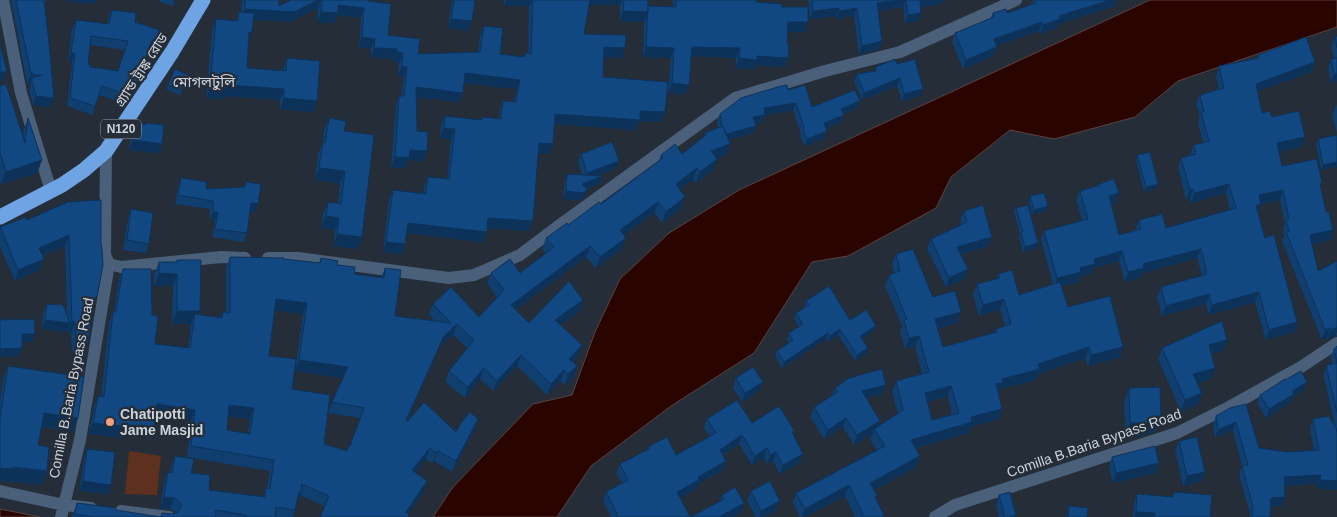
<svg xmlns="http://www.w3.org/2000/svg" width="1337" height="517" viewBox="0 0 1337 517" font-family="Arial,'Noto Sans Bengali',sans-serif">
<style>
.green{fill:#5e311e}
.water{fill:#2a0500;stroke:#5b4341}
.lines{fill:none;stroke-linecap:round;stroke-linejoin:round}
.street{stroke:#4a5f79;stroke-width:12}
.highway{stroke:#6ea3e4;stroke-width:15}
.wall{fill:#0f3e6f;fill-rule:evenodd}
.shaded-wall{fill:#0d325a}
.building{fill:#124881;stroke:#0d325a;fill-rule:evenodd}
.poi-dot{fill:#f2a07f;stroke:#242d38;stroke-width:2}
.labels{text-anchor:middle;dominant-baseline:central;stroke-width:4.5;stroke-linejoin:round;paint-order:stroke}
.shield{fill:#242d38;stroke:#9aa1a9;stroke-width:1}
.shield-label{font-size:12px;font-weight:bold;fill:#cdd3da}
.street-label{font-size:14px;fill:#cdd3da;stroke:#242d38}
.poi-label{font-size:14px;font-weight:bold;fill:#cdd3da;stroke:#242d38;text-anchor:start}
.neighbourhood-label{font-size:15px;fill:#cdd3da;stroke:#242d38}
</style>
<rect width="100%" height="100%" fill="#242d38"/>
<path class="green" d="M129 451 161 456 157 495 125 494Z"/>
<path class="water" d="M1150 0H1337V27L1178 81 1135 117 1054 139 1010 130 951 177 936 208 848 256 812 262 754 353 671 406 591 466 557 517H433L453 487 533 404 572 395 595 332 620 279 669 233 739 190Z
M0 509 40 517H0Z"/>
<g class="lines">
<path class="street" d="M3 0 21 93 51 191
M106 151 105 255 109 264 121 267 221 257 245 258
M268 258H298L449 278 474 275 520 255 557 227 735 98 825 71 900 52 1016 0
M0 491 64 505 91 508
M121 511 169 517
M61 517 80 440 109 264
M935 517 955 505 1177 433 1229 407 1301 367 1337 343"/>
<path class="highway" d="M0 217 62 185 84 170 106 151 172 52 203 0"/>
</g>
<path class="wall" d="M11 0H46L45 4 50 107 33 105 29 91 31 84H30V82L27 83Z
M160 0H175L173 6 160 2Z
M242 0H279V6L291 0H368V1L388 35 418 54 478 52 480 36 484 26 500 54 524 57 525 53 528 54 529 6H504V0H648V6L673 7V0H756V2L782 7 805 32H788V58L785 67 755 65 754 69 735 68 736 58 691 56 689 85 685 94 668 93 671 58 643 57 644 21V22L620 21V5H589L584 34 622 58 604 57 603 77 665 112 661 122 639 121 636 130 554 124 549 154 538 153 529 231 487 228 483 242 406 233 402 254 383 252 389 200 393 190 423 193 424 187 428 177 447 179 451 139 440 138 441 126 445 116 481 120 482 117 499 119 500 110 503 101 514 102 517 89 464 83 463 93 459 102 416 97 417 131 427 151 423 161 409 160 405 168 391 167 396 105 399 96H401L404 76H398L399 63 393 62 394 59 371 57V49L359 47 361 18 337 15 334 23 317 22 318 8 290 22 253 19 249 42 247 68 283 70 287 58 314 112 280 109V100L226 96 224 99 206 98 212 30 216 19 236 21 239 12H241Z
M452 0H475L472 21 468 31 448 28Z
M808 0H943L941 4 920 7 918 21 905 23 903 7 878 11 882 41 879 49 859 54 854 16 836 19V16L810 19Z
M1033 0H1117L1115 6 1058 24 1057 28 1040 34 1039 31 996 46 993 56 963 69 952 42 955 33 990 19 993 13H1007L1031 5Z
M112 10 135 22 162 31 155 53 148 51 133 93 126 104 99 95 92 115 67 106 72 62 68 61 72 28 76 20 108 24V18ZM90 45 125 50 118 71 90 67 88 64Z
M1335 36H1337V81L1331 83 1328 68 1331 59 1334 58 1331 46Z
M1258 55 1311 72 1258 91 1262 113 1272 117 1305 137 1301 147 1279 152 1282 166 1321 187 1326 212 1333 230 1330 240 1312 244 1318 271 1337 261V335H1336L1327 340V338L1322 340 1282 241 1284 236 1283 229 1285 224 1280 200 1261 204 1258 213 1265 238 1297 322 1294 332 1266 340 1255 302 1209 315 1206 304 1162 316 1157 297 1161 287 1202 276 1197 258 1142 273 1141 277 1125 282 1119 261 1094 268 1092 273 1079 277 1078 282 1061 286 1068 307 1120 357 1088 366 1085 358 1038 374 1036 380 1000 389 999 393V419L970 427 968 433 916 448V467L874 490 877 495 876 499 884 515V517H855L845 496 805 517H800L793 503 796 493 877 450 870 440 873 433 854 445 843 427 824 439 810 417 814 407 831 396 835 388 882 394 866 398 880 421 878 426 898 414 892 392 896 381 922 374 915 346 905 349 900 330 902 326 885 286 889 275 894 273 892 264 896 254 933 297 957 323 938 328 943 347 994 333 996 329 1005 326 1000 309 979 316 973 294 977 284 997 279 998 274 1019 295 1053 284 1041 240 1044 231 1082 220 1076 200 1080 191 1098 186 1099 184 1115 203 1111 204 1119 235 1135 230 1139 220 1166 228 1230 210 1226 193 1191 203 1190 199 1186 200 1178 167 1181 158 1190 155 1194 145 1203 143 1198 122 1200 117 1196 104 1200 95 1219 90 1216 76 1219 66 1257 58ZM948 396 952 414 932 420 928 402Z
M897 64 920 96 902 101 897 86 862 100 854 81 857 74 875 71 876 67Z
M188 75 180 95 166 89 168 85Z
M0 86 23 136 24 130 28 118 42 160 37 173 1 184 0 180Z
M788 90 812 107 857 108 843 114 844 115 841 122 826 129 827 131 825 138 805 146 800 136 801 134 793 110 765 115 763 122 755 124 756 126 753 133 728 140 726 155 717 158 713 170 696 183 693 179 679 190 681 208 662 223 654 213 624 235 622 249 596 268 586 257 515 310 529 323 580 311 560 325 582 345 578 356 573 362 577 366 573 377 565 385 560 381 547 395 517 366 493 391 480 379 465 398 445 382 449 371 467 348 453 335 440 346 407 420 456 432 478 419 474 430 452 472 434 461 432 463 426 459 415 473 423 492 408 514 325 506 299 495 293 517H160L162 513 172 514 176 513 170 509 160 508 164 483 168 472 170 473 171 467 175 456 209 490 263 496 266 488H267L270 471 187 457 191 420 156 416 151 438 125 436 124 438 89 434 94 407 98 396 101 397 109 323 113 312H114L119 280 123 269 152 315 155 344 188 348 191 324H172L173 286H154V275L159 262H176L177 260 200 311 199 315 221 317 223 312H226V268L230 257 283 259 319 263 321 258 337 265 354 274 381 278 385 268 395 316 435 321 429 315 433 304 479 317 497 298 487 283 491 273H520L546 253 542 249 546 238 601 204 659 161 661 155 682 154 704 137 705 133 718 128 717 121 720 114ZM275 310 303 314 295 371 343 378 332 402 328 413 360 418 350 446 347 451 324 444 292 389 269 356ZM228 416 250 419 248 434 227 430Z
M1337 105V133L1332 115 1336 106Z
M329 118 344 131 362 237 357 249 333 246 335 230 321 228 323 214 328 202 338 203 340 183 315 180 318 154 323 142 324 130Z
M135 121 159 153 129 150 132 130Z
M1337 135V167L1321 170 1316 144 1318 139Z
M581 154 616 168 596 176H602L600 184 586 189 584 198 580 200 563 199 565 181 567 174 582 175 578 162Z
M1137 155 1158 184 1156 188 1144 192 1136 160Z
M181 178 206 189 244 187 246 182 258 204 255 212H250L247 233 244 242 212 237 215 220H210V209L175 204 178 187Z
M1030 196 1046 211 1032 215 1029 201Z
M68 202 93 308 88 343 84 354 72 355 71 333 68 332 67 330V332L42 329 43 313 47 304 67 316 65 246 43 256 40 270 15 281 0 247V227L27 220Z
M1016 208 1037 248 1023 252 1019 237 1020 234 1014 212Z
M131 209 149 244 146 253 123 250 128 219Z
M964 211 992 237 988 246 961 254 965 278 946 287 927 249 931 239 961 225 960 220Z
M806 301 850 320 876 326 873 331 862 339 866 354 855 361 838 335 828 342 826 339 782 368 775 356 777 351 789 343 787 339 789 333 799 327 794 319 796 313 805 308 804 307Z
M1227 340 1223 351 1212 354 1211 379 1197 383 1202 393 1198 404 1181 412 1158 359 1162 348Z
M1337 346V429H1336L1337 490 1317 488 1318 483 1285 486 1282 506H1271L1270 517H1250V514L1239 475 1242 466 1233 430 1215 438 1213 425 1216 416 1230 408 1259 448 1288 452 1314 450 1310 428 1313 419 1335 426 1324 378V373L1327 365 1332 364 1331 357 1334 349Z
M8 366 78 418 73 431 42 427 38 445 47 471 42 485 8 481 7 482 0 481V401L3 379Z
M736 378 759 391 742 402 733 388Z
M1285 380 1304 390 1293 397 1291 402 1266 418 1257 403 1260 395Z
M1129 388 1156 431 1141 436 1126 437 1124 402Z
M707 419 752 423 793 433 799 463 780 474 773 461 767 464 764 457 752 465 739 444 723 455V470L698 484 696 489 680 498 690 517H611L603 501 606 492 622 483 616 473 620 464 647 450 648 447 676 455 710 437 704 428Z
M1179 441 1205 472 1202 481 1183 486 1175 450Z
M87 449 111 485 108 494 79 491 84 459Z
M1112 457 1156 473 1113 483 1109 466Z
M751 491 776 510 763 517H756L747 501Z
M1174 492 1210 517H1133L1134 504 1137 494 1172 497Z
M722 495 744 503 741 512 719 502Z
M999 495 1016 517H999L996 505Z
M77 503 116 510 160 517H72Z
M1069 506 1087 517H1066Z"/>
<path class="shaded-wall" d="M67 0H97L95 4 66 1Z
M318 0H321L318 8 290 22 241 19 245 9 294 12Z
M506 0H532L529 6H504Z
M589 0H622L620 5H587Z
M901 0H906L903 7 874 11 877 3Z
M919 0H943L941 4 917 7Z
M1110 0H1117L1115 6 1058 24 1057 28 1040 34 1043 25 1059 16Z
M338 5 364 8 361 18 337 15 334 23 317 22 321 12Z
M839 8 836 16 810 19 813 11Z
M857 8 854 16 836 19 839 11Z
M623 11 648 12 644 22 620 21Z
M921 13 918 21 905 23 908 15Z
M451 19 472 21 468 31 448 28Z
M788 22H808L805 32H784Z
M1042 22 1039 31 990 48 994 39Z
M249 32H252L248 43Z
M362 37 375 39 371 49 359 47Z
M882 41 879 49 859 54 862 46Z
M604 47 625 48 622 58 601 57Z
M646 47 674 48 671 58 643 57Z
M692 47 740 48 736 58 688 56Z
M997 47 993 56 963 69 966 60Z
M374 48 397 49 394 59 371 57Z
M397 52 403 53 399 63 393 62Z
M71 53H75L72 62 68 61Z
M757 56 788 58 785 67 755 65 754 69 735 68 739 58Z
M1315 62 1311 72 1253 93 1256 84Z
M402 66 407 67 404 76H398Z
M0 72H7L4 81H0Z
M33 73 30 82 27 83 31 74Z
M465 73 520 80 517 89 461 83Z
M1337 73V81L1331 83 1334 74Z
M33 75H42L32 78 31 84H30Z
M900 78 897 86 862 100 864 93Z
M672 83 689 85 685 94 668 93Z
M136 85 133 93 126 104 129 96Z
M229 85 284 89 280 100 226 96 224 99 206 98 210 87Z
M416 87 463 93 459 102 412 97Z
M923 89 920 96 902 101 904 94Z
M36 96 54 98 50 107 33 105Z
M284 98 317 101 314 112 280 109Z
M860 101 857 108 839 116 841 109Z
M796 103 793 110 765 115 763 122 751 125 753 117 764 108Z
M640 111 665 112 661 122 639 121 636 130 552 124 555 114Z
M844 115 841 122 821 131 824 123Z
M756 126 753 133 722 142 724 135Z
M444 128 455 129 451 139 440 138Z
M827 131 825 138 805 146 807 139Z
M1305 137 1301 147 1274 153 1277 143Z
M133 140 162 144 159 153 129 150Z
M539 143 553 144 549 154 535 153Z
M730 144 726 155 707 162 711 151Z
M410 150 427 151 423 161 409 160 405 168 391 167 395 157Z
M717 159 713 170 696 183 700 172Z
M42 160 37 173 1 184 6 172Z
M619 161 616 168 584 180 587 173Z
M1337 162V167L1321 170 1323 165Z
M319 168 345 171 340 183 315 180Z
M697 168 693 179 672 195 676 184Z
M602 176 600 184 579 191 582 184Z
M1158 184 1156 188 1144 192 1146 187Z
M1229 184 1226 193 1191 203 1195 193Z
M1193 189 1190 199 1186 200 1190 190Z
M587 190 584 198 580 200 563 199 566 191Z
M1283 190 1280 200 1255 205 1259 195Z
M1119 193 1115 203 1106 206 1109 196Z
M685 197 681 208 662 223 666 212Z
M658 202 654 213 616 241 620 230Z
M251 203 258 204 255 212 248 211Z
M1261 204 1257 214 1256 206Z
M1048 206 1046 211 1032 215 1034 210Z
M213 212H218L215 220H210Z
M326 216 339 218 335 230 321 228Z
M488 218 533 221 529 231 484 228Z
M408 223 487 232 483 242 404 233Z
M1333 230 1330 240 1307 245 1310 235Z
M337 234 362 237 357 249 333 246Z
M69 235 65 246 35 259 39 248Z
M992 237 988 246 954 256 957 247Z
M626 238 622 249 596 268 600 257Z
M386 242 405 244 402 254 383 252Z
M1038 243 1037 248 1023 252 1025 247Z
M590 246 586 257 507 316 511 305Z
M1201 249 1197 258 1142 273 1141 277 1125 282 1128 272 1143 264Z
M1122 251 1119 261 1094 268 1092 273 1079 277 1078 282 1054 288 1057 278 1080 268 1094 259Z
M44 259 40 270 15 281 18 270Z
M968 269 965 278 946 287 949 278Z
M159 273 177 274 173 286H154Z
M1259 292 1255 302 1209 315 1212 305Z
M1209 294 1206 304 1162 316 1166 306Z
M95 297H97L93 308Z
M276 299 307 303 303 314 272 310Z
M1004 299 1000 309 979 316 983 305Z
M583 300 580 311 552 331 555 320Z
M177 311H200L195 324V314L191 324H172Z
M961 312 957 323 932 330 935 319Z
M45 320 70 323 67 332 42 329Z
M72 321 75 322 71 333 68 332Z
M1297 322 1294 332 1266 340 1269 330Z
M457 324 453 335 440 346 402 430 406 420 444 336Z
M876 326 873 331 858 342 860 336Z
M1337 327V332L1336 335 1327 340 1331 330Z
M1330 328 1327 338 1322 340 1325 330Z
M840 329 838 335 828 342 830 336Z
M828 333 826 339 782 368 784 362Z
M22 334H35L32 342 19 343Z
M919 336 915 346 905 349 909 338Z
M1227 340 1223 351 1205 356 1209 345Z
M88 343 84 354 72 355 76 344Z
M582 345 578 356 565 369 569 359Z
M1089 347 1085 358 1038 374 1036 380 1000 389 999 393 996 384 1002 379 1038 364Z
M1123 347 1120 357 1088 366 1091 355Z
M22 348 19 356 0 357V349Z
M868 348 866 354 855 361 857 355Z
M521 355 517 366 493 391 497 381Z
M299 360 348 367 344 378 295 371Z
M577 366 573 377 565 385 568 374Z
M484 368 480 379 465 398 468 387Z
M1215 368 1211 379 1189 385 1193 374Z
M564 370 560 381 547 395 551 384Z
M763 382 759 391 742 402 745 393Z
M1307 382 1304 390 1293 397 1291 402 1266 418 1269 409 1292 391Z
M886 385 882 394 858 400 862 391Z
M951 386 948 396 921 403 925 393Z
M1202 393 1198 404 1181 412 1185 400Z
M157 404 195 410 191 420 153 415Z
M229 405 254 408 250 419 226 416Z
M1002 409 999 419 970 427 968 433 907 450 911 440 971 417Z
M44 413 78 418 73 431 40 426Z
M846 418 843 427 824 439 828 430Z
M1161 418 1156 431 1141 436 1126 437 1130 423Z
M478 419 474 430 452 472 456 461Z
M880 421 877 430 874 429 873 433 854 445 857 435Z
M1236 422 1233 430 1215 438 1218 430Z
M93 423 128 425 155 427 151 438 125 436 124 438 89 434Z
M742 435 739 444 717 458 720 450Z
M430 448 426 459 408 481 412 470Z
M767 448 764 457 752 465 755 456Z
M438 451 434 461 432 463 436 453Z
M776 452 773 461 767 464 770 455Z
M803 454 799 463 780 474 783 465Z
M920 456 916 467 866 494 870 483Z
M726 461 723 470 698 484 696 489 674 501 677 492 698 477Z
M1159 463 1156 473 1113 483 1116 473Z
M12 467 47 471 42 485 8 481 7 482 0 481V468Z
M1205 472 1202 481 1183 486 1187 476Z
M1321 475 1318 483 1281 486 1284 477Z
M1320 480 1337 481V490L1317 488Z
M83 481 111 485 108 494 79 491Z
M427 481 423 492 406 517V512Z
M849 485 845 496 805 517H802L805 509Z
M299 492H301L297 503Z
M164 497 174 498 170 509 160 508Z
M1285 497 1282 506 1268 507 1271 498Z
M780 501 776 510 763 517H759L761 511Z
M744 503 741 512 732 517H719Z
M1136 512 1155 513 1154 517H1134Z"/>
<path class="building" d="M16 0H44L49 43 54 98 36 96 32 82V78L42 75H33V73L31 74Z
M245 0H279V6L291 0H318L294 12 245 9Z
M322 0H368V1L391 4 388 35 420 39 418 54 480 52 484 26 503 28 500 54 524 57 525 53 531 54 533 0H590L584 34 626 35 625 48 604 47 603 77 668 82 665 112 640 111V120L555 114 553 144 539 143 533 221 488 218 487 232 408 223 405 244 386 242 393 190 426 194 428 177 449 179 455 129 444 128 445 116 482 120V117L501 119 503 101 516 102 520 80 465 73 463 93 416 87 417 131 428 132 427 151 410 150 409 158 395 157 399 96H404L407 67 402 66 403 53 397 52V49L374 48 375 39 362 37 364 8 338 5V13L321 12Z
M454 0H475L472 21 451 19Z
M624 0H648V12L623 11Z
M676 0H756V2L782 4V7H808V22H788L787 44H789L788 58 757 56V60L739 58 740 48 692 47 689 85 672 83 674 48 646 47 648 6 676 7Z
M812 0H901L877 3 882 41 862 46 857 8 839 11V8L813 11Z
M906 0H920L921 13 908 15Z
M1035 0H1110L1059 16 1060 19 1043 25 1042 22 994 39 997 47 966 60 955 33 994 17 993 13 1006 9 1007 13 1036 3Z
M112 10 136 13 135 22 162 31 158 45 151 42 136 85 129 96 102 86 95 106 70 98 75 53H71L76 20 109 24ZM91 36 128 41 118 71 90 67V64H88Z
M239 12 254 13 252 32H249L247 68 286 71 287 58 320 61 317 101 284 98V89L229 85 228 88 210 87 216 19 238 21Z
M1335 36H1337V48Z
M1306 37 1315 62 1256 84 1262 113 1270 111 1272 117 1299 111 1305 137 1277 143 1282 166 1317 159 1322 183 1320 184 1326 212H1329L1333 230 1310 235 1318 271 1337 261V327L1331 330 1330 328 1325 330 1286 232 1289 231 1286 220 1289 219 1283 190 1259 195 1261 204 1256 206 1265 238 1274 235 1297 322 1269 330 1259 292 1212 305 1209 294 1166 306 1161 287 1207 274 1201 249 1143 264 1144 268 1128 272 1122 251 1094 259 1095 264 1080 268 1081 272 1057 278 1044 231 1088 219 1080 191 1100 185 1099 184 1114 179 1119 193 1109 196 1119 235 1141 229 1139 220 1162 214 1166 228 1236 208 1229 184 1195 193 1193 189 1190 190 1181 158 1196 154 1194 145 1209 141 1201 112H1204L1200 95 1224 88 1219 66 1259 58 1258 55Z
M0 44 7 72H0Z
M1337 58V73L1334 74 1331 59Z
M895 59 897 64 915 59 923 89 904 94 900 78 864 93 857 74 876 71V67Z
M175 69 188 75 181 90 168 85Z
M6 84 25 143 28 118 42 160 6 172 0 153V86Z
M787 85 788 90 805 85 812 107 855 90 860 101 841 109 844 115 824 123 827 131 807 139 803 129 804 128 796 103 764 108 765 115 753 117 756 126 726 134 723 126H722L720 114 741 98 781 86Z
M329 118 346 121 344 131 374 135 362 237 337 234 339 218 326 216 328 202 341 204 345 171 319 168 323 142 325 143Z
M135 121 145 125 146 123 164 125 162 144 133 140Z
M723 126 730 144 711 151 717 159 700 172 697 168 676 184 685 197 666 212 658 202 620 230 626 238 600 257 590 246 511 305 529 323 569 281 583 300 555 320 582 345 569 359 577 366 568 374 564 370 551 384 521 355 497 381 484 368 468 387 449 371 474 340 457 324 444 336 406 420 408 421 424 402 456 432 461 423 470 412 478 419 456 461 438 451 436 453 430 448 412 470 427 481 406 512 409 514 408 517H320L329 496 302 484 301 492H299L295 510 276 507 275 517H246V515L216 510 215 517H161L162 513 172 514 177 513 181 508 180 502 174 498 164 497 168 472 172 473 175 456 194 459 191 473 210 475 209 490 265 497 266 488 270 489 274 460 191 446 195 410 157 404 155 427 128 425V427L93 423 98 396 104 397 113 312H116L123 269H151L152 315 158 316 155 344 190 348 195 314 222 318 223 312 230 313V257L284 258 283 259 320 263 321 258 338 261 337 265 355 267 354 274 384 278 385 268 401 270 395 316 451 323 433 304 451 287 479 317 504 290 491 273 510 259 520 273 554 247 546 238 567 223 568 225 599 202 601 204 663 158 661 155 675 144 682 154 706 135 705 133ZM276 299 307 303 299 360 348 367 332 402 364 408 350 446H349L347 451 324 444 330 395 292 389 296 359 269 356ZM229 405 254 408 250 434 227 430Z
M1337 135V162L1323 165 1318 139Z
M612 142 619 161 587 173 581 154Z
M1150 152 1158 184 1146 187 1137 155Z
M567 174 602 176 582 184 587 190 583 193 566 191Z
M181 178 207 182 206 189 245 187 246 182 261 184 258 204 251 203 247 233 215 229 218 212H213V201L178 195Z
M1044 193 1048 206 1034 210 1030 196Z
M101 200V244L102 249 103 265 97 297H95L88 343 76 344 75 322 72 321 69 235 39 248 44 259 18 270 0 227 26 217 27 220 68 202Z
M983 205 992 237 957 247 968 269 949 278 931 239 967 222 964 211Z
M1028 205 1038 243 1025 247 1021 232H1023L1016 208Z
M131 209 153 213 149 244 127 240Z
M913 249 933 297 955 291 961 312 935 319 943 347 997 332 996 329 1011 324 1004 299 983 305 977 284 1000 278 998 274 1012 270 1019 295 1060 282 1068 307 1110 296 1123 347 1091 355 1089 347 1038 364 1040 369 1002 379 1003 383 996 384 1002 409 971 417 972 422 911 440 920 456 870 483 877 495 875 497 884 515 881 517H864L849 485 805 509 796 493 885 446 874 429 903 410 896 381 929 372 919 336 909 338 904 320 907 319 889 275 900 271 896 254ZM951 386 959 413 932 420 925 393Z
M177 260H201L200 311H177V274L159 273V262H177Z
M829 286 850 320 866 310 876 326 860 336 868 348 857 355 840 329 830 336 828 333 784 362 777 351 793 340 789 333 803 324 796 313 809 305 806 301Z
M47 304 63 305 70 323 45 320Z
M0 317 1 320 34 319 35 334H22V348L0 349Z
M1222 321 1227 340 1209 345 1215 368 1193 374 1202 393 1185 400 1162 348Z
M1337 346V412L1327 370V365L1337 363 1334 349Z
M8 366 84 377 78 418 44 413 38 445 49 447 47 471 12 467V469L0 468V418Z
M753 367 763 382 745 393 736 378Z
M882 369 886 385 862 391 880 421 857 435 846 418 828 430 814 407 838 392 835 388 849 378Z
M1301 371 1307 382 1292 391 1294 394 1269 409 1260 395 1285 379V380Z
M1160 387 1161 418 1146 423H1130L1129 388Z
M737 400 752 423 779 406 794 430 792 432 803 454 783 465 776 452 770 455 767 448 755 456 742 435 720 450 726 461 698 477 699 480 677 492 690 517H619L606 492 628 480 620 464 649 449 648 447 667 437 676 455 716 433 707 419Z
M1246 404 1259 448 1288 452 1319 450 1313 419 1329 416 1336 428 1337 433V481L1320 480 1321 475 1284 477 1285 497 1271 498 1270 517H1252L1253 506 1242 466 1248 465 1236 422 1218 430 1216 416 1230 408Z
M1197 437 1205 472 1187 476 1179 441Z
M1155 446 1159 463 1116 473 1112 457Z
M87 449 115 452 111 485 83 481Z
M770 481 780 501 761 511 751 491Z
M735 487 744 503 719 517H691L724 499 722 495Z
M1010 492 1016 515 1010 517H1005L999 495Z
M1174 492 1212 495 1210 517H1155V513L1136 512 1137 494 1173 497Z
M77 503 116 508V510L160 517H96L75 514Z
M1069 506 1088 508 1087 517H1068Z"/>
<circle class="poi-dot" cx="110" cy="422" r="5"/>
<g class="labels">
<rect class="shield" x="101" y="119.5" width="40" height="19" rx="4"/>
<g class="shield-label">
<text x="121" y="129">N120</text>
</g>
<g class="street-label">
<text transform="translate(141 70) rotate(-57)">গ্র্যান্ড ট্রাঙ্ক রোড</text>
<text transform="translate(71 388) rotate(-79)">Comilla B.Baria Bypass Road</text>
<text transform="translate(1094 443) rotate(-19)">Comilla B.Baria Bypass Road</text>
</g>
<g class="poi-label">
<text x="120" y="414">Chatipotti<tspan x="120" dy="16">Jame Masjid</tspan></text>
</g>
<g class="neighbourhood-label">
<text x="204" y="81">মোগলটুলি</text>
</g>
</g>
</svg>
